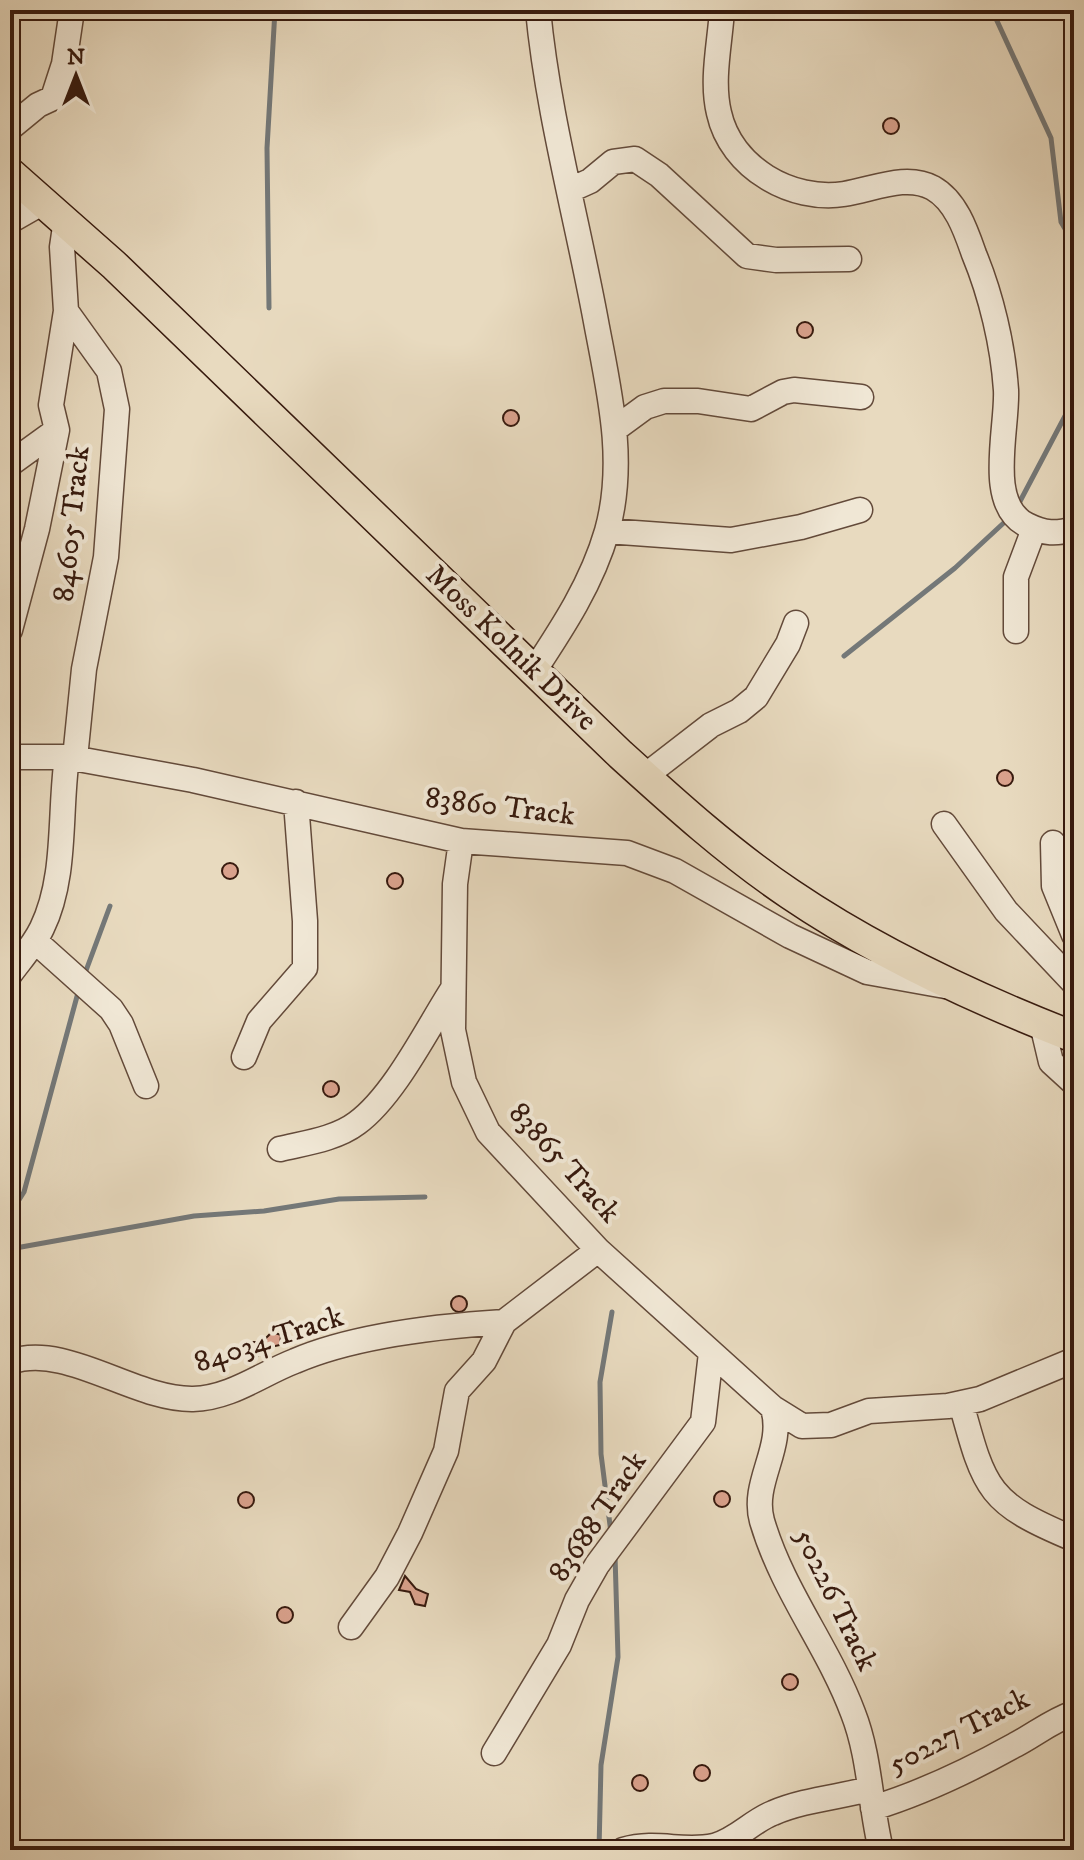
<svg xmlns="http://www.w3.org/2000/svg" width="1084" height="1860" viewBox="0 0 1084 1860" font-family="'IM FELL DW Pica',serif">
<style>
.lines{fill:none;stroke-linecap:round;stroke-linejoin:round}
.stream{stroke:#747878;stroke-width:5}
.building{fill:#d9a18c;stroke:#371a0e;stroke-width:2}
.minor-casing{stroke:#634a3a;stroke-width:27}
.major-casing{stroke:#371a0e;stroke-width:33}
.minor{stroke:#f0e7d5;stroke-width:24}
.major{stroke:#e8dabf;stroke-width:30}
.labels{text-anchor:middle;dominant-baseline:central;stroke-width:8;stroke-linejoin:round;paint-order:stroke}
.street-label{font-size:30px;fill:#371a0e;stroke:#f0e7d5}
</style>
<rect width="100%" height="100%" fill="#e8dabf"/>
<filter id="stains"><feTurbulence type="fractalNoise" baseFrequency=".0025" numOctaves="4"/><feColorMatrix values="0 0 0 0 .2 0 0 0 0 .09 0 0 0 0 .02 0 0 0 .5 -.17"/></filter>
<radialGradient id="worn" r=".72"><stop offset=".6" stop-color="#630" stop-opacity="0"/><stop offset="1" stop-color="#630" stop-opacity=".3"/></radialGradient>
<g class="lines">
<path class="stream" d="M992 10 1051 138 1061 222 1074 244
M269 308 267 148 275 10
M1017 507 1074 399
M844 656 955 568 1009 518
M84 976 110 906
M10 1214 24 1192 79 989
M10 1249 194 1216 264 1211 339 1199 425 1197
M611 1533 601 1454 600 1382 612 1312
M599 1850 601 1765 618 1657 615 1555"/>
</g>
<path class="building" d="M883 126a8 8 0 1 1 16 0a8 8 0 1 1-16 0Z
M797 330a8 8 0 1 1 16 0a8 8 0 1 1-16 0Z
M503 418a8 8 0 1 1 16 0a8 8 0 1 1-16 0Z
M997 778a8 8 0 1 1 16 0a8 8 0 1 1-16 0Z
M222 871a8 8 0 1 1 16 0a8 8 0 1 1-16 0Z
M387 881a8 8 0 1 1 16 0a8 8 0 1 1-16 0Z
M323 1089a8 8 0 1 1 16 0a8 8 0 1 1-16 0Z
M451 1304a8 8 0 1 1 16 0a8 8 0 1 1-16 0Z
M272 1332 281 1335 280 1345 266 1348 257 1357 250 1355V1342H262Z
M714 1499a8 8 0 1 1 16 0a8 8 0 1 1-16 0Z
M238 1500a8 8 0 1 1 16 0a8 8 0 1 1-16 0Z
M405 1576 416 1589 428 1594 425 1606 415 1604 410 1592 399 1590Z
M277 1615a8 8 0 1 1 16 0a8 8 0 1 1-16 0Z
M782 1682a8 8 0 1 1 16 0a8 8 0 1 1-16 0Z
M694 1773a8 8 0 1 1 16 0a8 8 0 1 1-16 0Z
M632 1783a8 8 0 1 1 16 0a8 8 0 1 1-16 0Z"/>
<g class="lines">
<defs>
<path id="minor" d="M722 10C720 43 711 80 719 113 731 168 792 202 844 194 872 190 906 173 933 188 956 201 966 231 974 254 991 295 1003 345 1006 390 1008 428 985 505 1027 525 1045 534 1056 534 1074 529
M10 128 38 105 53 98 64 64 72 10
M570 190 590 181 613 162 635 159 659 175 747 256 776 260 849 259
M10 221 45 201
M66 311 109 371 117 409 106 557 84 669 75 758
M615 429 645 407 664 401H698L751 409 783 392 794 390 861 397
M10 464 57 430
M607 531 731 540 801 527 860 510
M10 630 37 529 57 430 51 405 66 311 62 247 66 220
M1016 631V577L1034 529
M534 671C563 627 592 583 607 531 626 463 610 395 597 327 578 222 548 116 538 10
M10 757H67L193 780 461 841 627 853 675 871 790 936 867 972 945 986
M645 776 711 725 739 711 756 697 788 644 796 623
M944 824 1006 911 1074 983
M461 841 455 884 453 1030 464 1082 488 1132 598 1250 773 1408 802 1426 831 1425 869 1411 948 1406 980 1399 1074 1360
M1053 843 1054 886 1074 935
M35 941 111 1009 121 1024 146 1086
M10 974C21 959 34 945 42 928 67 877 59 812 67 757
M1042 1024 1051 1062 1074 1083
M244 1057 259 1021 305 968V921L296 802
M280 1149C305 1143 336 1139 357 1123 394 1096 427 1029 452 990
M10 1362C66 1342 134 1400 193 1399 231 1398 261 1374 295 1361 353 1336 441 1326 504 1322
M961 1403C985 1491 988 1503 1074 1539
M773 1408C785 1448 751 1482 762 1521 783 1592 828 1646 853 1713 870 1756 870 1805 881 1850
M351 1627 387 1577 410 1533 446 1451 457 1391 484 1361 504 1322 598 1250
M494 1753 559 1645 577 1600 597 1565 703 1422 711 1353
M873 1808C922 1793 970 1770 1015 1745 1036 1734 1051 1721 1074 1713
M623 1850C658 1840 682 1853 714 1846 737 1840 752 1821 773 1813 803 1800 839 1797 870 1789"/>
<path id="major" d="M10 173 114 265 620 754C674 803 729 853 790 894 877 953 976 999 1074 1037"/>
</defs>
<use href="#minor" class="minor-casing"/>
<use href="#major" class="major-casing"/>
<use href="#minor" class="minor"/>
<use href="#major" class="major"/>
</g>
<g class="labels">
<g class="street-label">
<text transform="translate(72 524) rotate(-84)">84605 Track</text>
<text transform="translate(511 648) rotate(44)">Moss Kolnik Drive</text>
<text transform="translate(500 807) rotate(7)">83860 Track</text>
<text transform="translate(564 1163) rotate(48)">83865 Track</text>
<text transform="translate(269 1340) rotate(-18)">84034 Track</text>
<text transform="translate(598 1517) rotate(-56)">83688 Track</text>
<text transform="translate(835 1600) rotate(64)">50226 Track</text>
<text transform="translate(959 1732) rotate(-27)">50227 Track</text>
</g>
</g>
<rect width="1084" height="1860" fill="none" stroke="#e8dabf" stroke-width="40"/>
<rect x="12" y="12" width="1060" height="1836" fill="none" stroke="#371a0e" stroke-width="4"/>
<rect x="20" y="20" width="1044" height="1820" fill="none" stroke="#371a0e" stroke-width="2"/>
<g transform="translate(76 76)" stroke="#f0e7d5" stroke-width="6" paint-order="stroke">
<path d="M0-6L14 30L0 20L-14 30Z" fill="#371a0e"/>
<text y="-12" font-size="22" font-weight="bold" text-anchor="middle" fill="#371a0e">N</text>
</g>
<rect width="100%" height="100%" filter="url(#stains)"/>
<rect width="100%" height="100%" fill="url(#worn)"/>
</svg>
